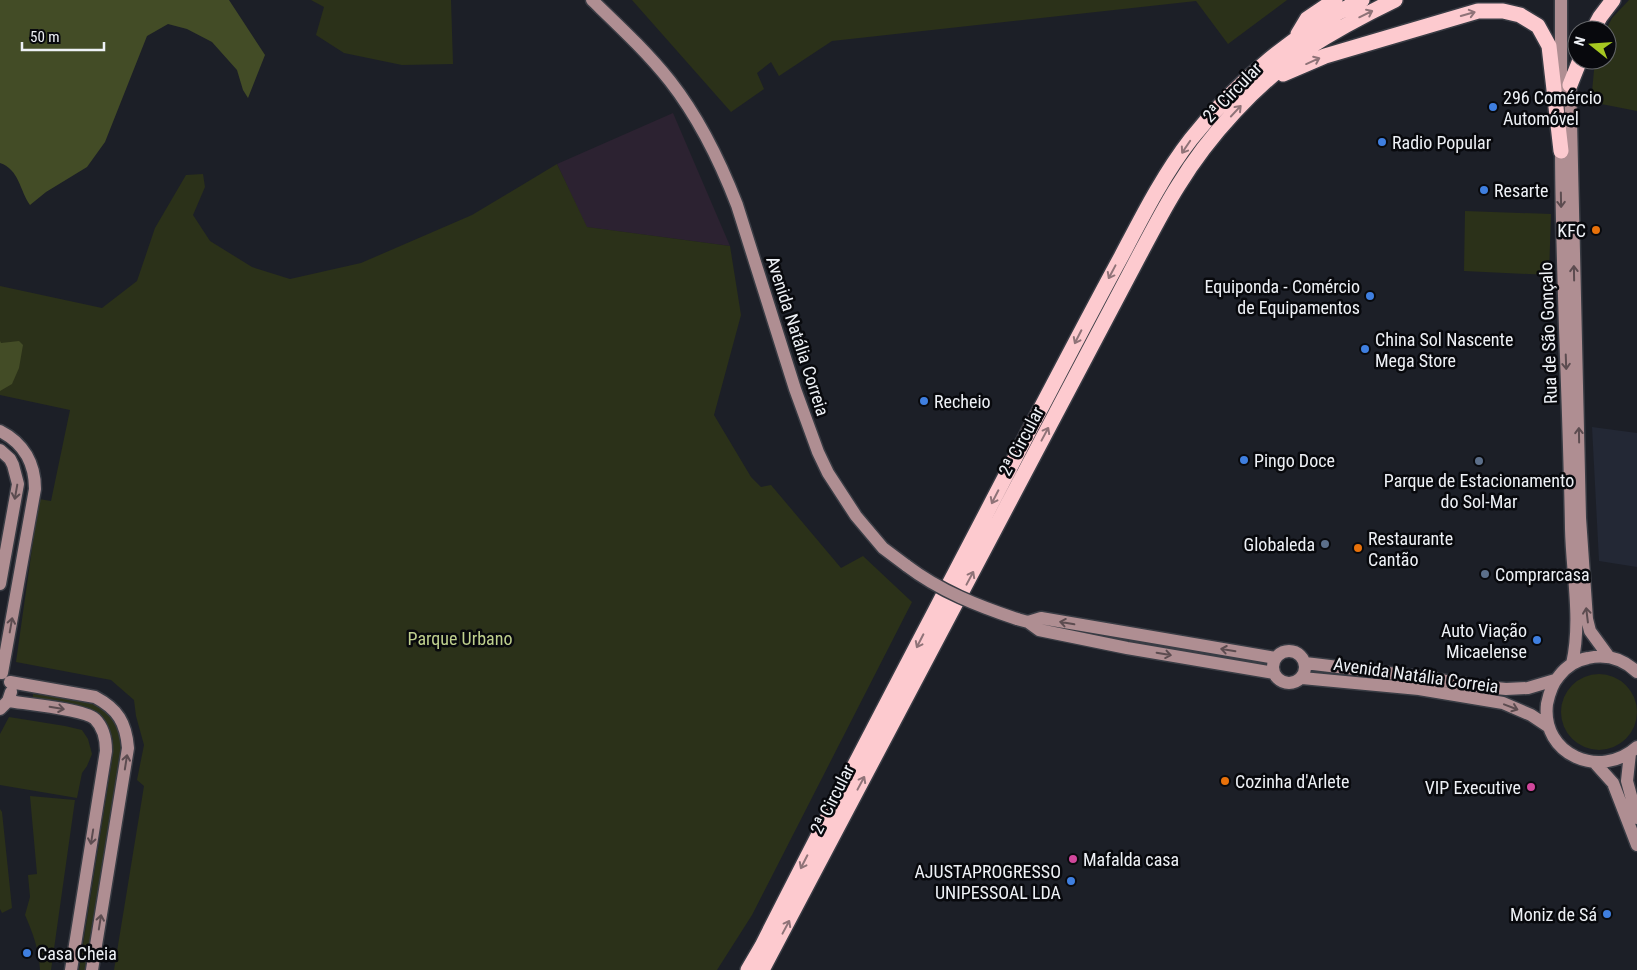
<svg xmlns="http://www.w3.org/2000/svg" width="1637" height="970" viewBox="0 0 1637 970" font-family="'Roboto Condensed',sans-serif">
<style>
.built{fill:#232835}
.education{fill:#2c2231}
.green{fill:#2b3119}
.forest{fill:#434c26}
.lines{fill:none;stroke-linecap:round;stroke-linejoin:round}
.secondary-casing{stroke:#393c44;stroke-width:15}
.highway-casing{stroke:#393c44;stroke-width:18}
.secondary{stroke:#af8e92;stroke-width:12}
.highway{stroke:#fdcacf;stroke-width:15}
.secondary-bridge-casing{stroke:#393c44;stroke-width:15;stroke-linecap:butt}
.secondary-bridge{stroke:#af8e92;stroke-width:12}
.oneway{stroke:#8f7378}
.oneway2{stroke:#5c4c50}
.shop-dot{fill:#3f7fe0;stroke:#08090d;stroke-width:2}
.food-dot{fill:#e8710a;stroke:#08090d;stroke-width:2}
.service-dot{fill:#5c6f8a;stroke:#08090d;stroke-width:2}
.hotel-dot{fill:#d1479c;stroke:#08090d;stroke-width:2}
.labels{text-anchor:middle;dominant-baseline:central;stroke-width:5;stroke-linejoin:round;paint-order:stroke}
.street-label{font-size:18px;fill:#eef1f6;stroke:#08090d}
.poi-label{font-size:18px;fill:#eef1f6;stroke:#08090d;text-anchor:start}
.park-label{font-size:18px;fill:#bfd08e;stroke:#08090d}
</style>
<rect width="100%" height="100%" fill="#1c1f27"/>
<path class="built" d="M1592 427 1637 433V567L1599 561Z"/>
<path class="education" d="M673 113 730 246 586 227 557 164Z"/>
<path class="green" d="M311 0H451L453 64 402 65 344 53 316 35 324 7Z
M632 0H1287L1228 44 1196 1 832 41 779 76 771 62 757 73 764 89 731 112Z
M1629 0H1637V111L1591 102 1595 60H1607L1606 30 1612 18Z
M557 164 587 227 730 246 741 315 714 415 751 477 761 487 771 485 841 568 863 556 912 602 752 915 717 970H114L144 786 137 780 144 745 136 716 134 700 111 680 16 662 39 499 51 501 70 410 0 395V286L102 308 137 281 155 228 186 175 203 174 205 187 193 215 210 241 252 267 290 279 361 263 472 215Z
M1465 211 1551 214 1549 275 1464 271Z
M1561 712a38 38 0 1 1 76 0a38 38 0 1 1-76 0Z
M33 694C56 698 103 698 115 720 119 727 121 735 123 743L88 970H79L112 760 113 739 107 725 91 709 67 703 33 700Z
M9 717 65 726 82 730 88 739 92 754 87 766 82 773 77 798 0 785V734Z
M30 796 75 800 51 970H40C39 950 33 933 25 915L30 897 28 875 37 874Z
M0 809 2 812 12 908 2 913 0 909Z"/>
<path class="forest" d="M0 0H229L265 55 248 98 243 90 237 70 212 42 187 29 168 24 147 36 105 142 87 167 46 192 30 205C20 191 19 169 0 163Z
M0 341 1 343 19 341 23 345 19 368 12 384 0 391Z"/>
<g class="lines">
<defs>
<path id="secondary" d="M592 0C619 26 647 52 670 81 699 118 720 161 737 205L795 389 818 452 828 473 856 516 883 548 907 566
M1570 77 1580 518 1587 619 1590 631 1609 657
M1561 102V0
M1561 142C1561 271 1569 400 1571 529 1572 574 1582 620 1572 664
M0 431C24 443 35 464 35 489L2 673
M0 450 10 459 13 465 18 484 0 584
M1017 619 1028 622 1039 630 1127 648 1274 673
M1028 622 1041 618 1276 658
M1273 667a16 16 0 1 1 32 0a16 16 0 1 1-32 0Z
M1305 663 1422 677 1476 686 1506 689 1528 688 1555 680
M1637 672C1623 659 1606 654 1588 658 1576 660 1566 667 1559 676 1552 684 1549 694 1547 704 1541 755 1600 780 1637 747
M1302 678 1419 689 1503 703 1531 715 1549 727
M10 682 95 697C118 709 126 723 128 748L92 970
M8 701C27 704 83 709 95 719 104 728 106 739 106 751L71 970
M0 709 8 701 11 692
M1630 753 1627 781 1637 818
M1595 763 1613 783 1637 845"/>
<path id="highway" d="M1593 30 1600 17 1613 0
M1298 34 1307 19 1335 0
M1283 74 1325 56 1478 11H1503L1520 15 1538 26 1549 46 1561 151
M1570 85 1580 60
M748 970 762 946C849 773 941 601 1030 429 1060 372 1090 314 1121 257 1142 217 1163 175 1191 139 1237 81 1296 32 1362 0
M762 970 1139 256C1152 232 1164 208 1178 186 1209 135 1256 84 1305 50 1334 31 1364 15 1395 0"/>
</defs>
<use href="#secondary" class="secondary-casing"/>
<use href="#highway" class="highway-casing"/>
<use href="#secondary" class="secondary"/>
<use href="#highway" class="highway"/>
<defs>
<path id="secondary-bridge" d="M907 566C940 591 978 606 1017 619"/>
</defs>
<use href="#secondary-bridge" class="secondary-bridge-casing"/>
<use href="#secondary-bridge" class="secondary-bridge"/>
</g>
<defs><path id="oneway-shaft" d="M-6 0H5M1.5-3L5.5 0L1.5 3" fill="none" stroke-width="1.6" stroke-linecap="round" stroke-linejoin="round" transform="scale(1.25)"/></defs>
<g class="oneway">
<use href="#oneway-shaft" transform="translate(1366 14) rotate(-26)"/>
<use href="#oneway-shaft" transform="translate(1468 14) rotate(-16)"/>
<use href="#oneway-shaft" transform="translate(1313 61) rotate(-24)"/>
<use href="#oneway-shaft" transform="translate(1236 111) rotate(-47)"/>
<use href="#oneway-shaft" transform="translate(1186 147) rotate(124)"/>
<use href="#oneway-shaft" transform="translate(1112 272) rotate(118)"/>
<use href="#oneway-shaft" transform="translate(1078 337) rotate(117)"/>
<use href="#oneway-shaft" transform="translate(1045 434) rotate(-62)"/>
<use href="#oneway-shaft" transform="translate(995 497) rotate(117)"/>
<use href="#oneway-shaft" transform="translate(970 578) rotate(-62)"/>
<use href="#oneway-shaft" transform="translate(920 641) rotate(117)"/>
<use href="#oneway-shaft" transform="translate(861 783) rotate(-62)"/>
<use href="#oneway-shaft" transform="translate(804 862) rotate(117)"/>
<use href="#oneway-shaft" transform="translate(786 927) rotate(-62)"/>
</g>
<g class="oneway2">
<use href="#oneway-shaft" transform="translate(1561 200) rotate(89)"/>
<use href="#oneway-shaft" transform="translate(1574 273) rotate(-91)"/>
<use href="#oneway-shaft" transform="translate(1566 362) rotate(88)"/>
<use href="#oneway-shaft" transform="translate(1579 435) rotate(-91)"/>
<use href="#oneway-shaft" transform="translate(16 492) rotate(100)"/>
<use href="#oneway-shaft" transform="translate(1587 615) rotate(-97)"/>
<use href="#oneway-shaft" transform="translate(1067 623) rotate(-170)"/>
<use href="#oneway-shaft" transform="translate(11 625) rotate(-80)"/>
<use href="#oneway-shaft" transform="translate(1228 650) rotate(-171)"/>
<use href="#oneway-shaft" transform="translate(1164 654) rotate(10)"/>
<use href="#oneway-shaft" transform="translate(1511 707) rotate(21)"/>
<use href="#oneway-shaft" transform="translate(57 708) rotate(9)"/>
<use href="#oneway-shaft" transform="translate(126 762) rotate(-81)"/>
<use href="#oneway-shaft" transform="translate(92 837) rotate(99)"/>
<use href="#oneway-shaft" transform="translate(100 922) rotate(-81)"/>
</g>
<g class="shop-dot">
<circle cx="1493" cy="107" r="5"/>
<circle cx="1382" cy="142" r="5"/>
<circle cx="1484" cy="190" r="5"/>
<circle cx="1370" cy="296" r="5"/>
<circle cx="1365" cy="349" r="5"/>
<circle cx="924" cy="401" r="5"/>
<circle cx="1244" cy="460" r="5"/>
<circle cx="1537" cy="640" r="5"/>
<circle cx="1071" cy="881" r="5"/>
<circle cx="1607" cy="914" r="5"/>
<circle cx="27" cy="953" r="5"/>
</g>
<g class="food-dot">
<circle cx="1596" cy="230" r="5"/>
<circle cx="1358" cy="548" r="5"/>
<circle cx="1225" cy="781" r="5"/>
</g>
<g class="service-dot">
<circle cx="1479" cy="461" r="5"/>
<circle cx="1325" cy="544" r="5"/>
<circle cx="1485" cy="574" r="5"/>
</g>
<g class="hotel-dot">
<circle cx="1531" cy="787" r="5"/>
<circle cx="1073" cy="859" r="5"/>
</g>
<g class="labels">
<g class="street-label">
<text transform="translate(1232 92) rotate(-46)">2ª Circular</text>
<text transform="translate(1548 333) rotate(-92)">Rua de São Gonçalo</text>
<text transform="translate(798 336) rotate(72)">Avenida Natália Correia</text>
<text transform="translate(1021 441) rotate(-62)">2ª Circular</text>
<text transform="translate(1416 675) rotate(8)">Avenida Natália Correia</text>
<text transform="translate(832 799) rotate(-63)">2ª Circular</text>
</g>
<g class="poi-label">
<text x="1503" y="97">296 Comércio<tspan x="1503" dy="21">Automóvel</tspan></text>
<text x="1392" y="142">Radio Popular</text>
<text x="1494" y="190">Resarte</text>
<text x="1586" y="230" text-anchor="end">KFC</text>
<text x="1360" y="286" text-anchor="end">Equiponda - Comércio<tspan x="1360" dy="21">de Equipamentos</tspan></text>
<text x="1375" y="339">China Sol Nascente<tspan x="1375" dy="21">Mega Store</tspan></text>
<text x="934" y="401">Recheio</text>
<text x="1254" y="460">Pingo Doce</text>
<text x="1479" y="480" text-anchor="middle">Parque de Estacionamento<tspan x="1479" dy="21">do Sol-Mar</tspan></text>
<text x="1368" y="538">Restaurante<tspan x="1368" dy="21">Cantão</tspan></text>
<text x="1315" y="544" text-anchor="end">Globaleda</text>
<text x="1495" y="574">Comprarcasa</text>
<text x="1527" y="630" text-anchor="end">Auto Viação<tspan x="1527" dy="21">Micaelense</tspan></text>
<text x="1235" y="781">Cozinha d'Arlete</text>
<text x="1521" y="787" text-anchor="end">VIP Executive</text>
<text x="1083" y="859">Mafalda casa</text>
<text x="1061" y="871" text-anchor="end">AJUSTAPROGRESSO<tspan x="1061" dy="21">UNIPESSOAL LDA</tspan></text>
<text x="1597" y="914" text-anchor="end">Moniz de Sá</text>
<text x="37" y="953">Casa Cheia</text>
</g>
<g class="park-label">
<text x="460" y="638">Parque Urbano</text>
</g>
</g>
<g transform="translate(1592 45) rotate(287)"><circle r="24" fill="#08090d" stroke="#64666a"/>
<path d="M0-4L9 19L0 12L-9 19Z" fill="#a6c821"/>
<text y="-8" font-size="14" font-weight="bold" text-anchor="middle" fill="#eef1f6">N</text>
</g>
<path d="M22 42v8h82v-8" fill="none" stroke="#eef1f6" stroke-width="2.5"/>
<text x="30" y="42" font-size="15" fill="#eef1f6" stroke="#08090d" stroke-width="4" paint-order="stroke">50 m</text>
</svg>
